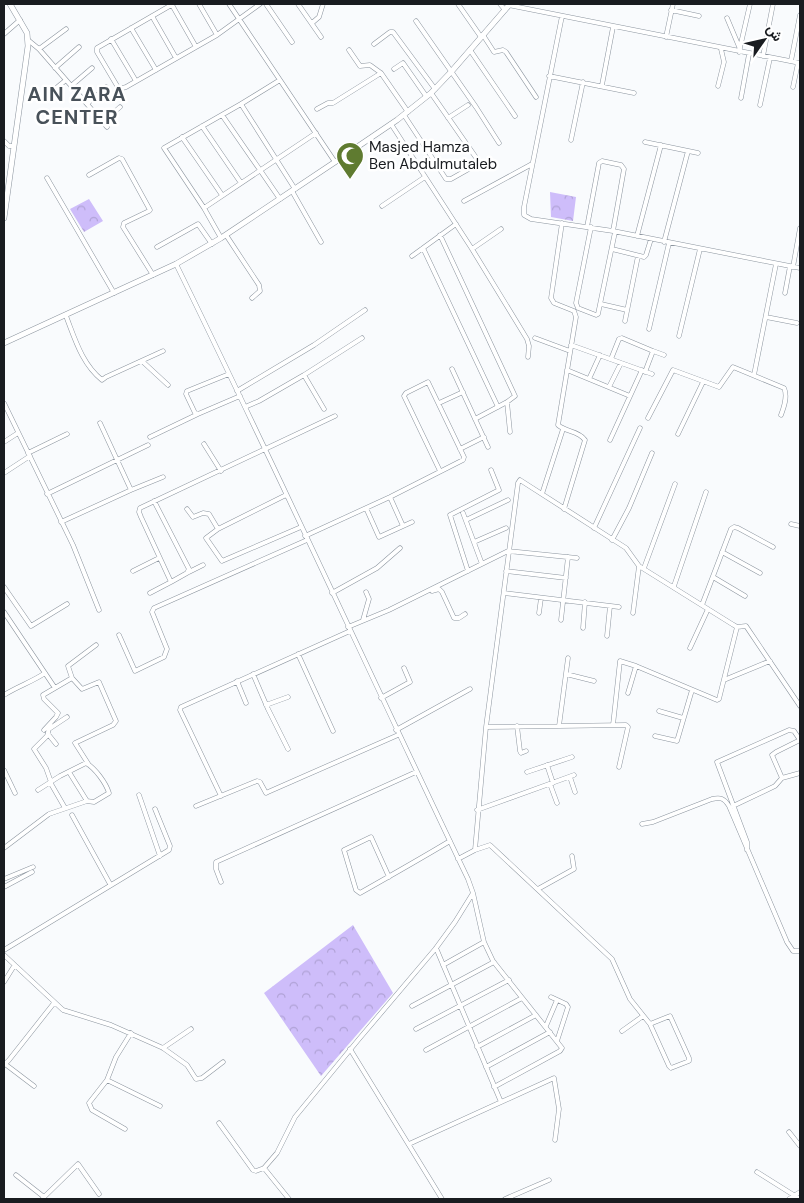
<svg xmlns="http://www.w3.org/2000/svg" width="804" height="1203" viewBox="0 0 804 1203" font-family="'DM Sans',Vazirmatn,sans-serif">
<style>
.forest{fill:url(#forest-crowns)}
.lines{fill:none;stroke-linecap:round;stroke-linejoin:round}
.minor-casing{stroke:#8c959f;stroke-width:5}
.major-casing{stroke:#8c959f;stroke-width:6}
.minor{stroke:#fff;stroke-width:4}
.major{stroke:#fff;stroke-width:5}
.labels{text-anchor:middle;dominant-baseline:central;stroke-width:5;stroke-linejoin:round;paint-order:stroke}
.poi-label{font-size:15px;fill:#191c20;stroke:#fff;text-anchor:start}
.district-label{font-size:20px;font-weight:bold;letter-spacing:1px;fill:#485159;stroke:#fff}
</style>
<defs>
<pattern id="forest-crowns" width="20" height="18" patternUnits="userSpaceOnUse" patternTransform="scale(1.25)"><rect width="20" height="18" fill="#cebdfa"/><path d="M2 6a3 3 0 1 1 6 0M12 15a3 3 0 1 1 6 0" fill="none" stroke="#b0a2d6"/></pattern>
</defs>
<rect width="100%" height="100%" fill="#f9fbfd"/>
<path class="forest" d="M550 192 576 197 573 221 551 217Z
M89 199 103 221 84 232 70 209Z
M353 925 393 993 321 1076 264 993Z"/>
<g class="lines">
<defs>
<path id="minor" d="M173 4 97 48V52L119 89 126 87 217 35 260 4
M199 4 217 35
M229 4 335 162
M266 4 292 42
M298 4 321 37
M458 4 481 37
M500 4 505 10
M172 5 196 47
M508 5 800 63
M671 10 699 16
M152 16 176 58
M562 16 524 207V215L531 219 613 231 800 268
M727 18 740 49
M416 21 476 107 499 143
M312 23 319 17 323 4
M131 28 156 70
M4 34 20 20
M483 35 494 52 503 50 506 52 536 97
M666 37 673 4
M111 39 136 81
M28 40 39 49 107 127
M374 44 390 32H393L435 89
M39 49 66 29
M349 50 360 66 370 65 381 73 408 112
M470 50 515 116
M739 52 750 4
M763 56 773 4
M791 61 800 15
M55 68 79 47
M394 69 403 63 426 96
M549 76 634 93
M280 80 241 104 295 189
M602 85 613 27
M71 86 92 68
M718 86 724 62 721 49
M793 87 798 63
M44 98 66 80
M741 98 749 54
M87 104 106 87
M760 105 770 58
M317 109 328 103H333L381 73
M222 115 280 199
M404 115 446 179H451L474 166 477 163V159L431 93
M448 118 468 105
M103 122 120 107
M391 124 472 249 527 339 529 346 528 357
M202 126 241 183
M182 137 222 195
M571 140 583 82
M4 141 9 146H14
M645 142 698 153
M89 175 119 158 122 159 150 210 149 211 124 223 123 227 153 275
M47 178 114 293
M292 191 321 242
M464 201 532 164
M382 206 425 177
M204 208 316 133
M562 223 551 298 554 303 574 311 576 317 558 425C566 432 579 431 585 440L564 509
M587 227 599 163 602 161 621 165 624 169 613 231
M591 227 576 303 578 308 596 315 598 314 615 232
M226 235 259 285 260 291 252 298
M440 235 515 396 507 402 475 419
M637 236 661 145
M221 238 204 208 164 148 241 104
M664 242 688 151
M157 247 198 224 212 244
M423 248 498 407
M472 249 501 229
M612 249 644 257 646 255 651 239
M412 256 456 224
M176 264C276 468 370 674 468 879L473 893 455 922 436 948 359 1039 295 1117 277 1153 264 1168 256 1171 253 1170 219 1123
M793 267 800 228
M785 293 790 266
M601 304 627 310
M66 316C75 339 82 364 102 380L106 377 163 351
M766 317 797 323
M625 321 638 256
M649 329 669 243
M679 336 700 249
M535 338 570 351
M571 345 652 374
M653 351 664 355
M611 359 619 339 622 338 653 351 645 372
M142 361 168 385
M452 369 488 447
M567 370 630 396
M229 374 187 391 186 394 195 413 198 414 240 396
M304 375 324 409
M754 375 776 264
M589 379 600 355
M609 387 621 363
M237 391 314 345 365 310
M507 402 510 432
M4 403 73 545 99 610
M439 403 463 392
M245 407 259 401 304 375 362 338
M648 418 673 370 719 387 733 367 784 388C788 396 784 407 781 415
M678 434 703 382
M150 437 198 414
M610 440 642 370
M4 442 18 433
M204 444 221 471
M460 449 484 437
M28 453 67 434
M4 473 30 456
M131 490 163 477
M47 494 148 445
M542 494 563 429
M390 497 403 526
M154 501 189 569 187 573 171 582
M366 508 379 537 412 522
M187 509 193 517 203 513 209 514 218 529 206 538 222 561 301 527
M463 513 482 564
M466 520 508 500
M61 522 131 490 100 423
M791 524 800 526
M594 528 640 428
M218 529 286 495
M305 536 390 497 463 460 464 457 428 382 406 393 404 396 440 471
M612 540 629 508 652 453
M474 542 506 528
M722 552 760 573
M644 568 675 484
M133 571 159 558
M468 571 450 515 499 490 491 470
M506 571 566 578
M189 572 203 565
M713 577 745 596
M674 586 706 492
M4 587 31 626 67 604
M432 591 439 589 442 592 454 618H459L465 614
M150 593 171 582 141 517 139 512 140 508 335 416
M332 593 377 568 400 548
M504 593 619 607
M702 605 731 529 734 527 738 528 773 547
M4 612 55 688
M539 613 541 598
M633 613 639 566
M363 620 369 599 366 592
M561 620 568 557
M348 627 389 610 508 551 577 558
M583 628 585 602
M119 635 135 671 164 657 167 649 152 612 154 608 307 540
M607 636 610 606
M690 648 708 609
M298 654 333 731
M253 674 268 709 288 749
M566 674 594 681
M724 680 770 661
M237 681 246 703
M628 693 636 666
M4 695C18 686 32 682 45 673
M381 698 410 682 404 668
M266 705 288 697
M659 711 683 718
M50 725 47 736 34 749 46 768 51 782
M613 725 620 661 636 666 717 700 719 699 737 627
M517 726 520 751 521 753 526 751
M559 726 568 658
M486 727 626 725 628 727 619 767
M49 729 67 717
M44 730 56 717 58 713 44 699 43 695 72 678
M396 730 470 689
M48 734 56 744
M655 736 677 741 692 690
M89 765 75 743 113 725 116 721 99 682 82 689 72 678 68 666 96 645
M547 765 553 783
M4 770 15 793
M69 772 87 801
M527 772 572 757
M570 777 575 792
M782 778 772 755 776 752 800 740
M50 782 65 808
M550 784 557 803
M139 795 160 856
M221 796 180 710 181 707 350 631
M196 806 257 781 260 782 266 793 268 792 398 735
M733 806 775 786 782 778 800 773
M477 810 574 775
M72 815 110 884
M642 824 653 822 712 799C720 797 724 798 729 806L787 942 793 951H800
M4 848 49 814 87 801 94 802 109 793C106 783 95 768 86 763L60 776 38 790
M475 850 490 845 612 959 630 999 650 1024 669 1066 671 1068 689 1061V1058L670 1016 650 1024
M747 850V842L717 762 789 730 794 731 800 740
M458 859 475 850 486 727 518 483 520 480 626 548 639 566 732 624 737 627 746 626 800 706
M389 877 371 837 344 850 356 890 360 893C390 876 420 859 450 841
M4 879 33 867
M221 882 216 869V862L416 772
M4 887 32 872
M538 889 574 869 572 856
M473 893 484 942 493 961 562 1048 560 1051 494 1087
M436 948 501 1102
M4 950 169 850 170 846 155 809
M4 955 63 1010 111 1025 163 1048 187 1065 196 1079 202 1078 223 1062
M443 965 484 942
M4 982 14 966
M551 997 566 1004 568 1007 557 1041
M412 1006 494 962
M546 1026 557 1000
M416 1029 509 980
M622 1031 643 1016
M477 1047 536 1015
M163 1048 191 1029
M350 1049 442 1199
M426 1050 522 998
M5 1064 34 1086
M4 1065 9 1060 54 1003
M486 1067 550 1032
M107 1080 160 1106
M125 1129 92 1110 89 1103 107 1080 116 1057 131 1033
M789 1132 800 1146
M409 1144 554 1078 559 1109 555 1140
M264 1168 289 1199
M757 1172 800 1199
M16 1175 44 1197
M42 1199 78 1164 99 1194
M505 1199 549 1180
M789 1199 800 1192"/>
<path id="major" d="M4 218 28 46 27 33 10 4
M4 343 176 264 221 238 335 162 397 120 431 93 451 72 510 4"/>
</defs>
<use href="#minor" class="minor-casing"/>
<use href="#major" class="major-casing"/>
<use href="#minor" class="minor"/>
<use href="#major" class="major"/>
</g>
<defs>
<symbol id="mosque-pin" viewBox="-11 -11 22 30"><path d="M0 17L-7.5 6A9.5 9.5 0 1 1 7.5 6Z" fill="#5f7b30" stroke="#fff"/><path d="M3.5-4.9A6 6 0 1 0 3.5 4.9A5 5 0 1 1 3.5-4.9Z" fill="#fff"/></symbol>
</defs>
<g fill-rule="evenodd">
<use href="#mosque-pin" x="334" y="140" width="32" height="43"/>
</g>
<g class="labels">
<g class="poi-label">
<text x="369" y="147">Masjed Hamza<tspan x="369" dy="17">Ben Abdulmutaleb</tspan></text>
</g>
<g class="district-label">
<text x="77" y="94">AIN ZARA<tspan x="77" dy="23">CENTER</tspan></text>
</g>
</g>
<rect width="804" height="1203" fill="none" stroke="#191c20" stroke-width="10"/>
<g transform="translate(764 40) rotate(56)" stroke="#ffffff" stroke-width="4" paint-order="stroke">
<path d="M0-4L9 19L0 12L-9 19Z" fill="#191c20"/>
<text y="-8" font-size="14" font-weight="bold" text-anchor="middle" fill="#191c20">ش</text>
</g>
</svg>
